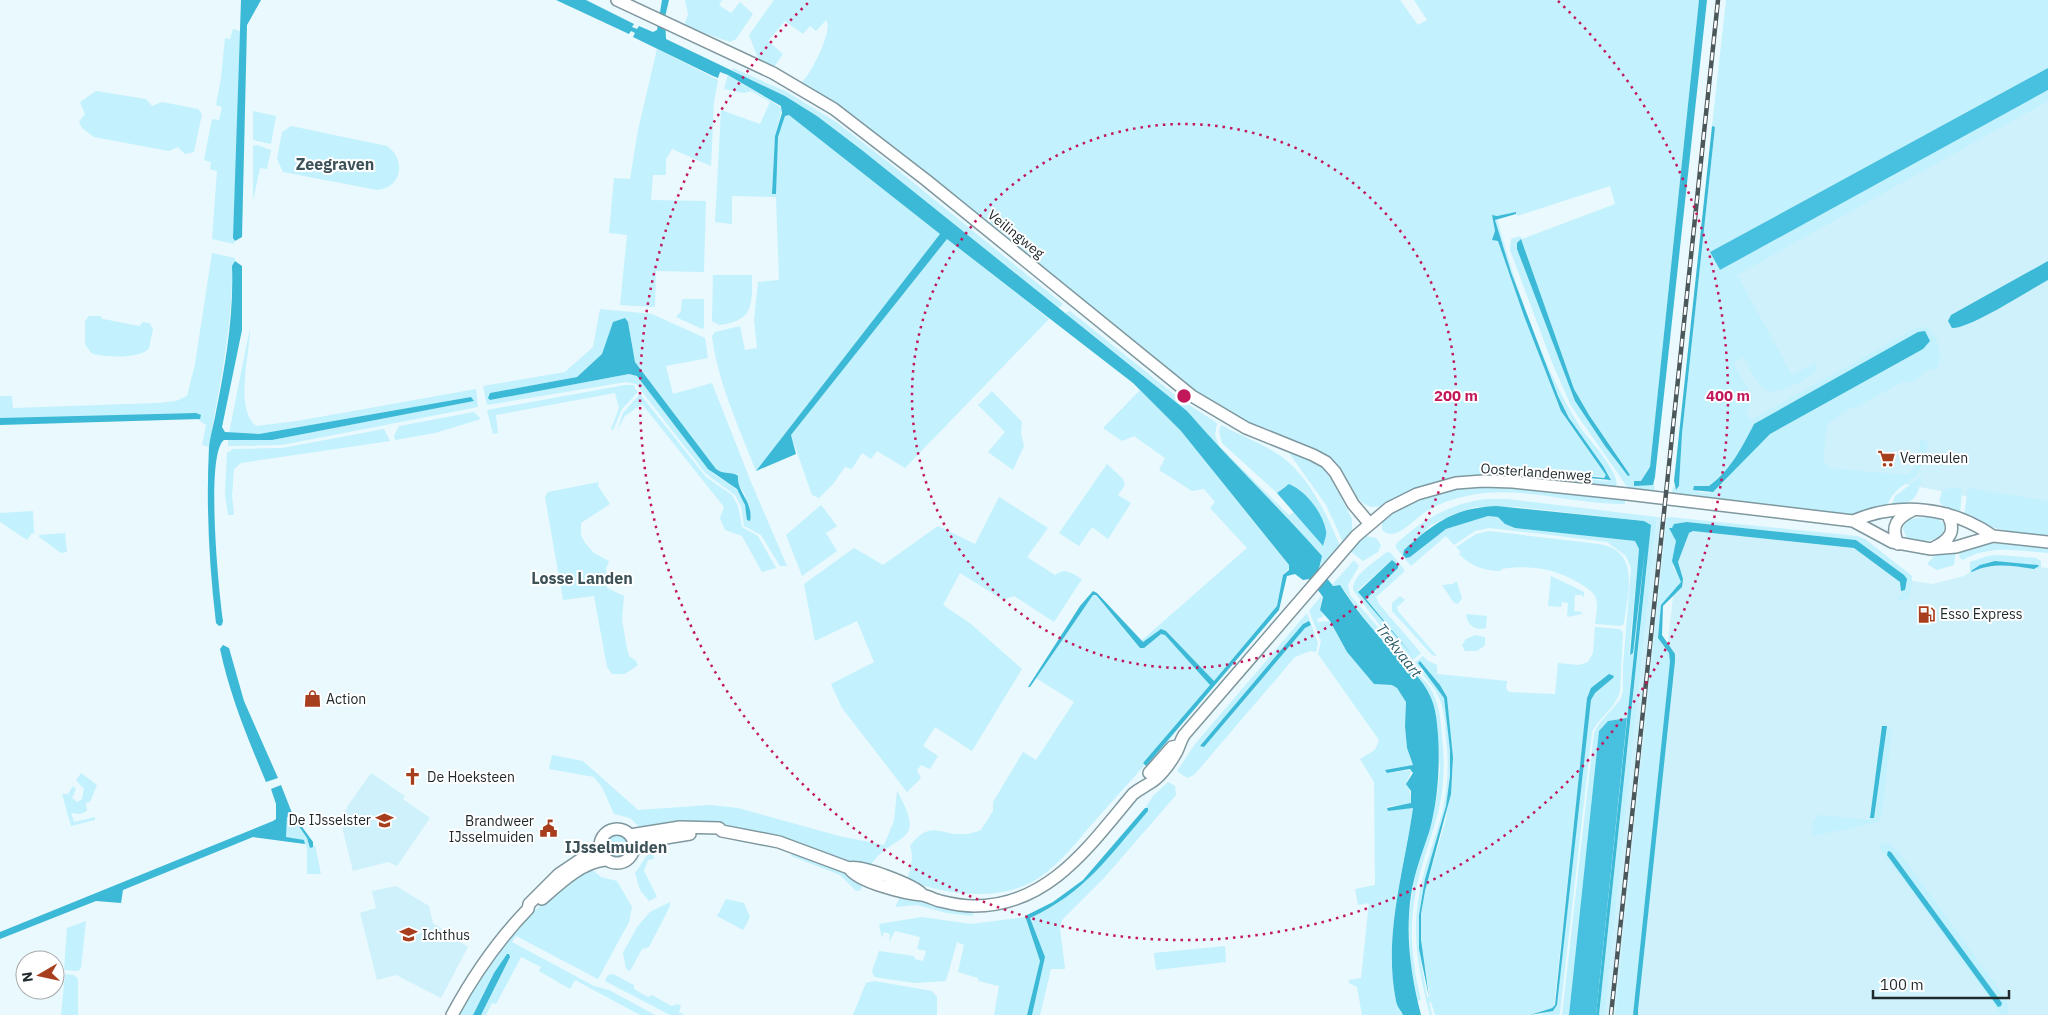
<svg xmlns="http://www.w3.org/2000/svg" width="2048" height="1015" viewBox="0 0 2048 1015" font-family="'IBM Plex Sans',sans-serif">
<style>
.built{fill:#cef1fb}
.green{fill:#c3f1fe;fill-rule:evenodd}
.forest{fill:#47c1df}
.water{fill:#3cb9d6}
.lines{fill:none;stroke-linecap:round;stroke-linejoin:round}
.tertiary-casing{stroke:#7f979e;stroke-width:14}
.tertiary{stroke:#fff;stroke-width:11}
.rail-casing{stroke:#4b575a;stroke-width:4.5}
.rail{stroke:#fff;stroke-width:2.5;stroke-dasharray:8;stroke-linecap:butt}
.ring{fill:none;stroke:#c2185b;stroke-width:2.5;stroke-dasharray:2.5 5}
.labels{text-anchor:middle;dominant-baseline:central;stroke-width:4;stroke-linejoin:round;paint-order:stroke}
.street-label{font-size:14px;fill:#202a2d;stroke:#fff}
.poi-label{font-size:14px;fill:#202a2d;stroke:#fff;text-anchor:start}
.water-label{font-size:15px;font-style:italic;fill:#295b68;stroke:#fff}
.quarter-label{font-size:16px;font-weight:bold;fill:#3c5258;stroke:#fff}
.centre{fill:#c2185b;stroke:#fff;stroke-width:2.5}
.ring-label{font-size:15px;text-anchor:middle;font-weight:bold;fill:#c2185b;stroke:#fff;stroke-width:4;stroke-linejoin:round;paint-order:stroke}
</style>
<rect width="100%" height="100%" fill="#e9f9fd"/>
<path class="built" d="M2048 98V504L1981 499 1899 483 1681 491 1702 288Z
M1657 517 1667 518 1641 770 1615 1015H1605Z
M1681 526 1853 543 1901 579 1933 584 1964 576 1982 565 2000 563 2048 568V1015H1626Z
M371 773 405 796 403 799 430 818 397 866 388 862 353 871 343 831V818L347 807Z
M396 886 429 906 433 923 468 947 441 998 396 975 377 980 360 913 376 908 372 891Z"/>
<path class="green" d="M685 0H722L719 5 731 13 740 2 753 14 736 39 730 42 684 26 688 14Z
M774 0H1400L1418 25 1427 20 1414 0H1699L1650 467 1641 481 1633 482 1653 485 1654 483 1655 493 1631 490 1628 488 1571 406 1551 360 1510 250 1511 239 1520 236 1522 239 1615 204 1610 186 1517 216 1516 212 1497 216 1492 215 1495 231 1493 237 1498 241 1557 402 1566 419 1606 473V477L1493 468 1495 470 1607 481 1611 478 1574 426 1558 396 1511 272 1495 220 1497 219C1516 288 1542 366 1580 427 1589 440 1621 473 1616 487L1428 485 1405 494 1384 506 1371 507 1364 504 1351 492 1341 474 1258 429 1195 392 891 145 854 116 802 82C811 74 834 29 826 20L816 31 810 26 803 34 785 21 768 41 783 54 774 67 758 58 749 35ZM1521 240 1574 389 1589 415 1630 475 1618 464 1575 401 1517 249Z
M1726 0H2048V68L1710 252 1720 270 2048 90V101L1737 275 1792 375 1816 363 1817 365C1817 377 1776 397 1765 390 1756 383 1749 367 1743 357L1733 363 1751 394 1752 402 1746 411 1751 420 1916 328 1926 327C1938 336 1945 356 1936 369L1928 370 1914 381 1902 382 1855 408 1853 407 1827 424 1823 460 1829 468 1907 475 1917 466 1920 440 1926 441 1928 444C1925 454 1921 471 1913 478 1901 488 1891 491 1887 508L1860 514 1836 515 1672 494 1673 486 1677 490 1679 486 1682 434 1715 127 1712 126ZM1918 332 1923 349 1770 434 1710 493 1698 492 1694 487 1709 486 1714 482 1738 454 1754 424Z
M233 29 240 31 234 244 212 239 217 171 210 169 211 162 204 160 212 119 219 120 222 107 216 105 221 78 225 38 230 39Z
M657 49 718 80 714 102 711 166 672 149 666 159V175H653L651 200 706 201 704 272 656 271 655 307 620 305 627 235 609 233 614 178 630 179 638 130Z
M733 68 787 92 836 122 888 162 1063 304 1058 309 817 116 785 96 732 70Z
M728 75 782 108 775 136 772 194 778 137 785 116 790 115 940 234 756 471C739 427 718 383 712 336L715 332 740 326 745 350 757 348 754 320 758 282 779 280 776 197 732 196V224L715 222 721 110 760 124 770 102 751 91 744 93 724 89Z
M96 91 146 99 152 106 162 102 198 109 202 114 194 152 185 154 178 147 169 151 94 137 82 128 79 122 85 114 80 102Z
M253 111 276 116 271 144 253 140Z
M291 126 387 146C406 159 403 188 377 190L283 172 277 159 282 132Z
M257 145 271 150 267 169 260 168 253 201V146Z
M947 239 1049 319 905 468 877 451 871 459 862 453 852 469 845 467 833 484 819 498 812 495 791 435Z
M212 253 235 258V264L232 266C233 328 219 386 209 447L202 445 206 425 197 419H200L0 418V396H12L13 408 157 403 176 401 187 396 195 364Z
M713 275H752C752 305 754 321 719 325L712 321Z
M682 299H704V328L702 329 676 317 681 311Z
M600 309 652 314 705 338 708 358 666 366 673 394 712 383 751 482 787 566H780L761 535 744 526 741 506 735 495 706 474 636 384 626 382 487 405 483 386 565 372 593 347ZM613 322H628L635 362 716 469C723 475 733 471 738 476V483L745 495 748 521C743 490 739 490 715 475L637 376 629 374 491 400 490 393 577 377 602 354Z
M1070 311 1180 399 1217 423 1215 435 1219 446 1289 515 1295 512 1322 546 1285 486 1277 493 1222 443 1219 431 1221 425C1241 436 1264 444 1282 457 1310 478 1327 515 1340 546L1320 569 1287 517 1222 452 1187 411 1065 313Z
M89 316H100L103 319 139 326 143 322 149 323 153 329 149 348C142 359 103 358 91 353L85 344V321Z
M250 328C250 355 234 408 256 426L297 421 476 389 478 407 282 445 228 446V440H272L474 401 471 397 259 434 229 433Z
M625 385H633L638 392 622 409 613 430 611 429 619 408 615 393 496 415 498 433 493 434 487 410Z
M1140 390 1181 431 1290 567 1283 575 1277 606 1214 681 1166 631 1159 630 1144 643 1141 641 1247 548 1210 508 1215 502 1204 489 1192 491 1159 470 1165 458 1134 436 1122 441 1103 428Z
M992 391 1022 422 1021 433 1024 446 1013 470 988 452 1005 432 978 405Z
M640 394 706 477 732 495 738 506 742 527 758 536 776 568 762 572 742 536 725 530 720 518 724 507 642 404 625 416 617 431 623 413Z
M474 412 481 419 435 433 395 440 394 436 399 426Z
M384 429 390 441 241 463 234 469 232 496 234 515H228L225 494 227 453 233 449 282 448Z
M1289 453 1314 460 1327 470 1352 519V530L1343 542 1326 505Z
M1107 464 1123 479 1125 485 1118 495 1131 503 1108 539 1092 527 1079 546 1059 533Z
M1922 476C1917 500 1914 502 1891 507L1895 496Z
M599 482 598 486 610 504 581 523V535L585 543 594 553 609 561 606 569 607 588 624 596 622 620 627 649 629 656 636 661 638 665 625 674H612L607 667 594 596 563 600 545 497 548 492Z
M1482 486 1606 497 1625 500V504C1569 505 1519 483 1462 497 1448 500 1433 506 1421 515 1413 521 1405 530 1396 533 1391 535 1387 534 1382 530V520C1411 496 1446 489 1482 486Z
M1953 487 1962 489 1960 514 1945 508 1939 501 1942 491Z
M1968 488 2048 501V536C2015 534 1994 530 1964 516Z
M999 497 1048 528 1027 557 1055 575C1065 567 1072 573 1082 579L1054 622 1014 596 1003 600 960 573 943 605 971 624 1022 669 972 751 935 727 923 746 938 756 930 769 921 765 917 770 921 778 907 792 842 708 831 684 874 662 857 621 815 641 804 584 854 548 883 565 938 526 975 544Z
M1485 499H1507L1657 517 1605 1015H1599L1647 565 1648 525 1644 521 1517 507H1476L1457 513 1431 525 1403 553 1406 558 1446 529 1488 516 1498 517 1505 524 1515 528 1635 541 1639 549 1629 654 1631 655 1645 549 1627 718 1608 721 1599 731 1569 1015H1562L1594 733 1598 725 1620 700 1623 692V666L1631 568 1626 556 1607 542 1551 535 1489 528 1475 531 1454 545 1446 536 1411 566 1396 548V544C1422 520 1449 504 1485 499Z
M821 505 837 526 826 533 837 551 802 576 786 535Z
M33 511 34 534 32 533 27 540 0 522V513Z
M1930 516H1935L1944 524C1946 544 1920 542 1907 539L1903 529C1907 514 1918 520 1930 516Z
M1669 517 1857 536 1865 539 1912 576C1912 583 1912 594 1907 600H1897V597H1900L1907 579 1856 540 1687 522 1671 531 1676 541 1673 566 1681 582 1661 606 1658 638 1669 653 1670 662 1633 1015H1615L1667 518Z
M1489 531 1599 544C1642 551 1627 594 1624 624L1620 626 1595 624C1596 615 1599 604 1595 596 1593 592 1588 589 1584 586 1559 569 1530 564 1501 569V571C1484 571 1471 566 1459 554L1461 552 1456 547 1476 534Z
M65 533 67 552 61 553 39 537V535Z
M1365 536 1376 538 1381 545 1378 552 1363 561 1349 550Z
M1990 543 2048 548V553C2019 551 1989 544 1963 560L1959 557 1960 551Z
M1956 551 1954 565 1937 570 1927 564 1934 556Z
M1387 552 1391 553 1405 571 1376 597 1379 604 1421 653 1413 660 1378 623 1353 590C1352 575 1376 561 1387 552ZM1392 560 1398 565 1366 599 1413 654 1358 590Z
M1997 555 2036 558 2041 561V569L1995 561 1986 563 1970 573V562L1988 556Z
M1354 560 1359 566 1348 585 1350 595 1429 686C1439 702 1441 719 1442 737 1445 763 1444 788 1438 813 1430 843 1418 871 1414 902 1409 936 1413 967 1421 1000L1418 1001 1410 963 1409 918 1414 879 1430 827 1437 796 1440 769 1435 711 1423 684 1374 631 1340 585H1332Z
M1551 576 1584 592V598L1582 595H1575L1574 611 1582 612V614L1567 617 1568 603 1562 602 1561 607 1548 606Z
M1454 582H1457L1462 598 1458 604 1454 603 1442 585 1454 584Z
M1093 595H1095L1140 648 1161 634 1165 635 1210 684V686L1143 763 1144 766C1125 787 1105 809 1086 831 1073 847 1059 863 1043 875 1006 903 948 896 907 880 911 867 914 858 910 846 931 818 940 836 965 834 970 834 976 832 981 830L993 811V802L1023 752 1036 760 1074 702 1036 678Z
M1322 595 1320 610 1324 616 1317 619 1318 622 1330 621 1347 652 1371 680 1374 684 1392 685 1397 688 1406 702 1405 726 1407 748 1413 766 1387 773 1412 770 1407 781 1412 801 1408 805 1388 806 1387 809 1413 808C1404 869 1383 940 1396 1001 1398 1007 1401 1010 1403 1015H1362L1357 987 1349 983V980L1361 978 1369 903 1358 905 1355 889 1375 885 1374 782 1360 759 1375 750 1379 740 1318 654 1321 641 1309 611Z
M1400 596 1405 600 1397 607 1398 611 1437 656 1432 655 1392 611V603Z
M1307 613 1318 643 1316 652 1310 651 1295 657 1194 775 1187 778 1177 771 1195 744ZM1305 622 1311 625 1305 628 1204 747 1200 746Z
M1466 614 1487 616 1486 628C1475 631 1467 625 1466 614Z
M1595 627 1620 629 1623 632 1620 691C1616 708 1599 717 1592 732L1560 1013 1559 1015H1540L1555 1009 1591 699 1595 693 1613 678 1588 693 1554 1007 1530 1015H1435L1431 1002H1429L1432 1015H1430C1420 977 1412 942 1418 902 1422 872 1434 843 1442 813 1448 789 1449 763 1446 738 1445 725 1445 712 1440 700 1435 685 1421 676 1415 662L1423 656 1428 661 1437 665V674L1507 681 1506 688 1509 692 1555 694 1558 663 1579 665 1588 662 1593 653ZM1420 661 1440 685 1447 697 1453 767 1446 819 1425 891 1421 914 1420 940 1430 996 1427 997 1419 949V915L1425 879 1446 806 1450 776V750L1444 698 1418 663Z
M1475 635 1485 637V645L1477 651H1465L1462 645 1466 639Z
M1887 726 1892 729 1881 819 1875 823 1812 836 1813 821 1818 815 1869 820 1870 818H1874Z
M552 755 583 761 638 810 710 805 738 808 839 836 884 845 894 821 897 791C930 849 891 830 869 868L772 836 730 827 643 830 630 818 614 814 602 787 594 777 549 769Z
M81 773 97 785 90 802 86 803 87 811 80 814 71 813 74 822 95 817V820L71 826 62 794H68L73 786 76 789 72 798 77 802 82 799 84 789 76 780Z
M1168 782 1175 786 1176 795 1104 878 1062 920 1060 928 1065 969H1051L1040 1015H1032L1045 957 1030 918C1085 894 1111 852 1147 807L1145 808 1153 796Z
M292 816 307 838 310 848 315 845 321 874H307V849L304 841 286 837 287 817Z
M606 847a11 11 0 1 1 22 0a11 11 0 1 1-22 0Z
M1883 843 1890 844 1899 852 2006 999 2009 1009 2008 1015H2002L1887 858 1878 844Z
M792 851 864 881 861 890 856 891 840 875 791 856Z
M653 852 654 859 648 860 644 871 657 897 649 901 640 890 635 873 648 854Z
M589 867 601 877 617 881 632 907 629 922 598 979 516 936 512 942 594 986 609 990 655 1015H640L575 980 570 989 539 971 541 967 521 957 496 1004 492 1003 486 1015H481L510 957 494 973 473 1015H457C466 1000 474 983 484 968 513 927 549 895 589 867Z
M901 895 972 911 973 916 947 913 917 905 895 907Z
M726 899 744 903 750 917 743 930 717 916Z
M670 902V906L649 947 642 949 630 971 626 969 623 953 637 927 650 912Z
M922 917 971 924 1025 917 1040 961 1027 1015H994L999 986 978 981V978L958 972 964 945 957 942 946 981 915 983 874 977 872 971 879 951 914 956 915 959 923 961 926 951 917 949 920 937 895 931 889 942 890 934 884 932 882 938 879 924Z
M86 921 81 968 78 971 64 970 67 928Z
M1225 946 1226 962 1156 970 1154 953Z
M65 974 74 975 78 979V1015H61Z
M613 974 634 985V989L648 997 652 995 671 1006 678 1004 681 1006 679 1012 685 1015H670L605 981 608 975Z
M874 981 932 991 937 997V1015H853L866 983Z"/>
<path class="forest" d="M2048 68V90L1720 270 1710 252Z
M1289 484C1306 491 1323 513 1326 531 1327 536 1324 541 1323 546L1277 493Z
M1627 718 1596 1015H1569L1599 731 1608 721Z"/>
<path class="water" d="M241 0H261L247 25 242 237 235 241 233 238Z
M556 0H586L634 24 632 27 637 29 639 26 653 32 657 30 662 0H669L665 17 666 39 785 96 817 116 863 151 1187 411C1230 461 1278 506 1322 556L1319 568 1333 586 1340 585C1354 607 1371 628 1390 649 1405 664 1423 678 1431 698 1436 709 1437 723 1438 735 1440 767 1438 798 1430 829 1423 851 1414 873 1411 895 1405 937 1411 975 1421 1015H1403C1401 1010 1397 1007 1396 1001 1383 936 1404 872 1413 808L1388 811 1387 808 1411 803V791L1406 784 1413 773 1410 769 1387 773 1385 770 1413 765 1407 748 1405 726 1406 702 1397 688 1392 685 1374 684 1347 652 1330 621 1320 610 1323 597 1310 579 1303 580 1295 574 1287 576 1279 610 1146 766 1143 763 1210 685 1165 635 1161 634 1144 648H1140L1096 595H1093L1030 687H1028L1080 606 1093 591 1097 593 1143 642 1161 629 1166 631 1214 681 1277 606 1283 575 1289 570V565L1181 431 1133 383 947 239 791 435 796 454 756 471 940 234 789 115 785 116 778 137 776 194H772L775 136 782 113 781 106 728 75 720 72 718 78 713 76 633 37 635 33 631 31 629 34Z
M1699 0H1707L1655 477 1653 485 1634 486V481H1641L1650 467Z
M1712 126 1715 127 1682 434 1679 486 1676 490 1674 481Z
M1516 212V214L1495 220 1511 272 1558 396 1569 418 1603 466 1611 480 1493 469 1494 466 1604 478 1606 475 1561 411 1524 316 1498 241 1492 240 1495 231 1492 215 1497 216Z
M1521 239 1574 389 1589 415 1630 475 1628 476 1605 446 1575 401 1517 249V243Z
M235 261 242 266V330L222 427 225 432 259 434 471 397 474 401 272 440H224C205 454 219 594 223 621L222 625 219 626 216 623C209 564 206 506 209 447 210 437 213 427 215 417 225 367 234 317 232 266Z
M2048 261V280C2029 290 1970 329 1952 328L1948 321 1951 315Z
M625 318 628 322 635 362 716 469C723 475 733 471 738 476 736 491 754 503 750 521L747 520 745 505 737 489 708 469 637 376 629 374 490 400 488 398 490 393 577 377 602 354 613 322Z
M1925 331 1930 341 1923 349 1770 434 1713 492 1693 490 1694 486H1709C1730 471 1743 446 1754 424L1918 332Z
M196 413 201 415 200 419 0 425V418Z
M1496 506 1644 521 1651 525 1599 1015H1596L1645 549 1633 653 1630 655 1639 549 1635 541 1515 528 1505 524 1498 517 1488 516 1446 529 1410 557 1406 558 1403 555 1404 550C1434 523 1454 508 1496 506Z
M1687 522 1856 540 1904 575 1907 579 1905 590 1901 591 1900 582 1854 548 1693 531 1689 533 1678 562 1683 579 1682 587 1663 606 1662 635 1675 654V661L1638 1010V1015H1633L1670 662 1669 653 1658 638 1661 605 1681 582 1672 561 1676 541 1669 528H1672L1674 524Z
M1392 560 1398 565V568L1366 599 1413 656 1358 592Z
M1995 561 2038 565 2039 566 2034 569C2012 566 1993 562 1972 572L1971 571 1980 565Z
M1309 621 1311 625 1305 628 1204 747 1200 746 1303 624Z
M223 645 229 648 244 701 278 778 266 782C248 739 230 696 220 649Z
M1420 661 1440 685 1447 697 1453 758 1451 794 1425 891 1421 914V940L1429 997 1419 949V915L1425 879 1446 806 1450 776V750L1444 698 1418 663Z
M1609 674 1614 676 1613 678 1595 693 1591 700 1557 1005 1553 1011 1530 1015 1552 1008 1555 1005 1587 698 1591 688Z
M1882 726H1887L1874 818H1870Z
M281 785 292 813 313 842V847L310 848 307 838 292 816 287 817 286 837 304 840 305 844 253 837 123 890 121 903 96 901 0 939V932L273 821 276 819V804L271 789Z
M1145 808H1148V811C1110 855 1085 893 1030 918L1045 957 1032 1015H1027L1040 961 1025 916 1053 902 1083 880Z
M1888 851 1891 852 2002 1003 2001 1006 1998 1007 1887 855Z
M507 954H509L510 957 481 1015H473L494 973Z"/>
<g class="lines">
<defs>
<path id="tertiary" d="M617 0 773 73 834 109 926 180 1192 396 1246 428 1313 455 1326 462 1335 472 1353 504 1369 523
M1853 521C1900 501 1951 507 1993 536
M1898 544C1890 526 1897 518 1913 510
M1933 548C1950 540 1957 531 1947 514
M1149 773 1172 747 1177 746
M600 846a17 17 0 1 1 34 0a17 17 0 1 1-34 0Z
M630 835 680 827 719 828 722 831 779 842 849 868C860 864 914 885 922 894
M634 847 647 841 690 834
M849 868C857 882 906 894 922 895 928 896 935 900 940 901 952 904 963 906 974 906 1049 906 1090 845 1133 794 1139 789 1144 787 1150 783 1159 778 1169 765 1174 756 1179 750 1179 743 1184 735L1356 536 1389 508 1417 494 1456 483 1483 481 1513 482 1627 494 1853 521 1892 542 1931 549 1956 547 1993 536 2048 542
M542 899C559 884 582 862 605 860
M452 1015C473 976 497 941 528 909L529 904 559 874 599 847"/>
</defs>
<use href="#tertiary" class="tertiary-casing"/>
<use href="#tertiary" class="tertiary"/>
<defs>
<path id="rail" d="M1611 1015 1718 0"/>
</defs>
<use href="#rail" class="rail-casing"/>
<use href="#rail" class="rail"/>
</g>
<g class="ring">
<circle cx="1184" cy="396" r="272"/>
<path d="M1558 1A544 544 0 1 1 810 1"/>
</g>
<defs>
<symbol id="supermarket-bare" viewBox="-9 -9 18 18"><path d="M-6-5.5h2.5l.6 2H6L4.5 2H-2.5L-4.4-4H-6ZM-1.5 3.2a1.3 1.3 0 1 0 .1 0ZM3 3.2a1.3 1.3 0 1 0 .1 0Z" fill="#a73f1f" stroke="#fff" stroke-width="2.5" paint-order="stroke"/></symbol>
<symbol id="fuel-bare" viewBox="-9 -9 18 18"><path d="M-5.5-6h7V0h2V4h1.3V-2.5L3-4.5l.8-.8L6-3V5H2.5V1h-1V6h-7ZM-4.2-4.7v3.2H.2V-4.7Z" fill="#a73f1f" stroke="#fff" stroke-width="2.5" paint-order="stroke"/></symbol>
<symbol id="shop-bare" viewBox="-9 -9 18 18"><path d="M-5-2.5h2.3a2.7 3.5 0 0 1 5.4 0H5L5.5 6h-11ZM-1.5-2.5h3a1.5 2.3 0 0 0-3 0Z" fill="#a73f1f" stroke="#fff" stroke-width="2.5" paint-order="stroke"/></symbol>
<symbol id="church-bare" viewBox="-9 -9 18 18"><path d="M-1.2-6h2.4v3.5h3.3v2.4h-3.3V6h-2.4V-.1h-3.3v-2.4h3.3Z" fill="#a73f1f" stroke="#fff" stroke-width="2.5" paint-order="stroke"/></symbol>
<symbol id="school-bare" viewBox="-9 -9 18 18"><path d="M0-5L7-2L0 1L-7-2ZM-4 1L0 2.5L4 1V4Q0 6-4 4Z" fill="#a73f1f" stroke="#fff" stroke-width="2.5" paint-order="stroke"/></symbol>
<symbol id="civic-bare" viewBox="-9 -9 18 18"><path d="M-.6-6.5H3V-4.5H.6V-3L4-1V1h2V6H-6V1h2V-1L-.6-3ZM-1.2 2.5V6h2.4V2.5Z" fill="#a73f1f" stroke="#fff" stroke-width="2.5" paint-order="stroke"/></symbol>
</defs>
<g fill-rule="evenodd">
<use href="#supermarket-bare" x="1874" y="446" width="25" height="25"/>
<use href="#fuel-bare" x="1914" y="602" width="25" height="25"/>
<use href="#shop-bare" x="300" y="686" width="25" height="25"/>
<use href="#church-bare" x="400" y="764" width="25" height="25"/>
<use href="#school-bare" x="372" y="808" width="25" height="25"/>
<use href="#civic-bare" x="536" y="816" width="25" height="25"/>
<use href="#school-bare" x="396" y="922" width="25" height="25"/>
</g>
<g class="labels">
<g class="street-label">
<text transform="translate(1016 234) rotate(39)">Veilingweg</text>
<text transform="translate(1536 472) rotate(4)">Oosterlandenweg</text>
</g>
<g class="poi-label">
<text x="1900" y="458">Vermeulen</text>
<text x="1940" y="614">Esso Express</text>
<text x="326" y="699">Action</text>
<text x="427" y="777">De Hoeksteen</text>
<text x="371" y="820" text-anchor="end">De IJsselster</text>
<text x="534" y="821" text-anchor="end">Brandweer<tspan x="534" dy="16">IJsselmuiden</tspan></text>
<text x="422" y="935">Ichthus</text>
</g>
<g class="water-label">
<text transform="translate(1399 650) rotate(52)">Trekvaart</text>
</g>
<g class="quarter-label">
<text x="335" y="164">Zeegraven</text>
<text x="582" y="578">Losse Landen</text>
<text x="616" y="847">IJsselmuiden</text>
</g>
</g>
<circle cx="1184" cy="396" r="8" class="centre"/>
<g class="ring-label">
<text x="1456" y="401">200 m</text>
<text x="1728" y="401">400 m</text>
</g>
<g transform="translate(40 975) rotate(261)"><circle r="24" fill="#ffffff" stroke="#a6aaab"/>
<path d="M0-4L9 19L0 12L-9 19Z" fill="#a73f1f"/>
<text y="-8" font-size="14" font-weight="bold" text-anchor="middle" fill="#202a2d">N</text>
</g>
<path d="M1873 990v8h136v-8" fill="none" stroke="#202a2d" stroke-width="2.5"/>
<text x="1880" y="990" font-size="15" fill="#202a2d" stroke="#ffffff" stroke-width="4" paint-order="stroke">100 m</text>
</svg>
